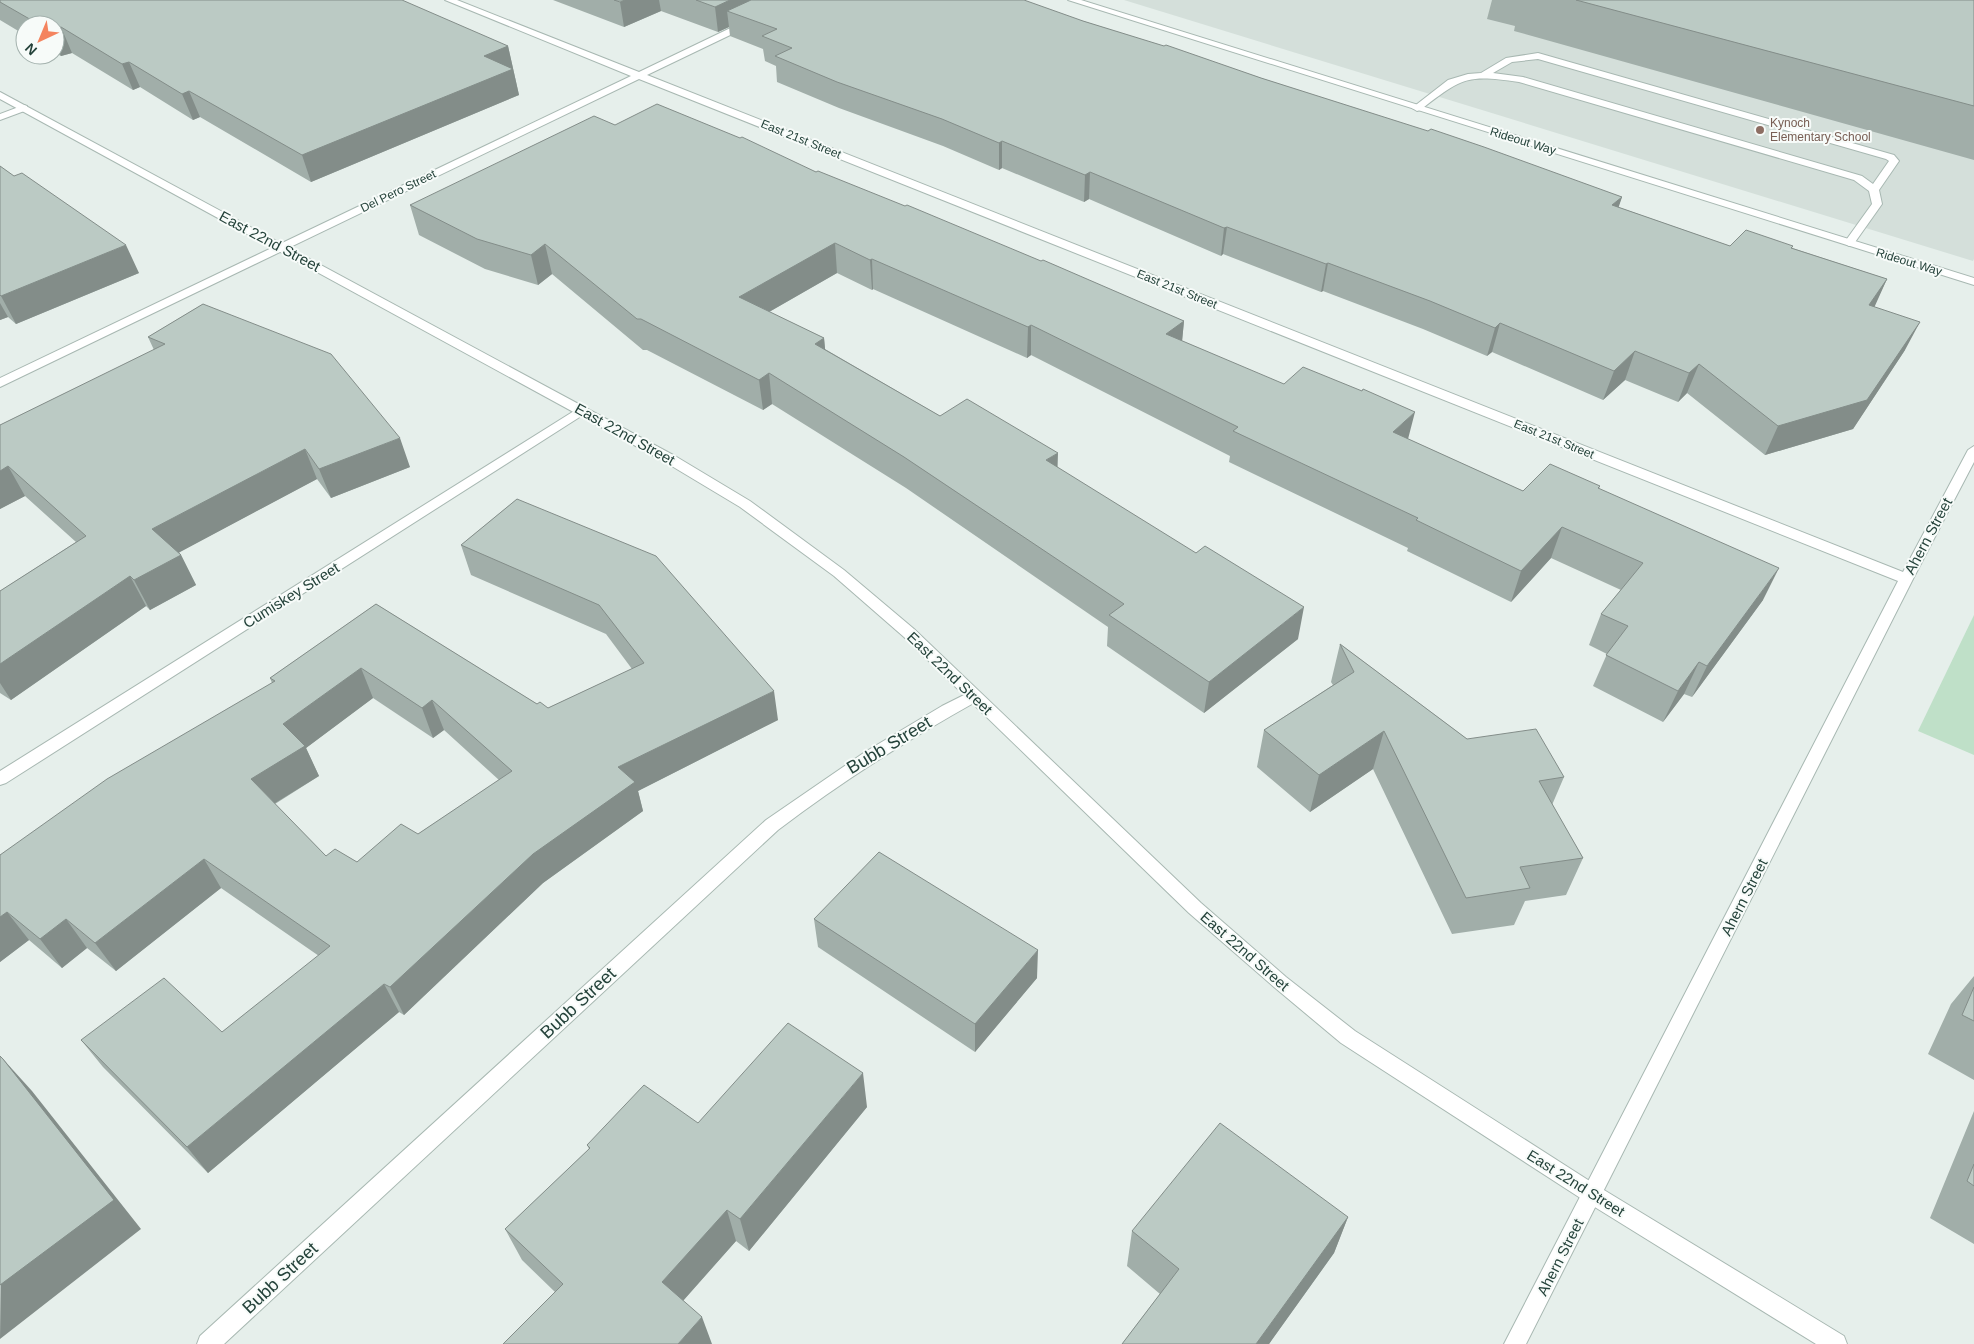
<svg xmlns="http://www.w3.org/2000/svg" width="1974" height="1344" viewBox="0 0 1974 1344" font-family="Arial,sans-serif">
<style>
.built{fill:#d4dfda}
.green{fill:#bfe0c8}
.lines{fill:none;stroke-linecap:round;stroke-linejoin:round}
.service-casing{stroke:#a8b8b2;stroke-width:2}
.minor-casing{stroke:#a8b8b2;stroke-width:2}
.tertiary-casing{stroke:#a8b8b2;stroke-width:2}
.service{fill:#fff;fill-rule:evenodd}
.minor{fill:#fff;fill-rule:evenodd}
.tertiary{fill:#fff;fill-rule:evenodd}
.wall{fill:#a1aea9;fill-rule:evenodd}
.shaded-wall{fill:#838d89}
.building{fill:#bbcac4;stroke:#838d89;fill-rule:evenodd}
.education-dot{fill:#8d6e63;stroke:#f7fbf9;stroke-width:2}
.labels{text-anchor:middle;dominant-baseline:central;stroke-width:4;stroke-linejoin:round;paint-order:stroke}
.far-education-label{font-size:12px;fill:#785e54;stroke:#f7fbf9;text-anchor:start}
.far-street-label{font-size:12px;fill:#24423a;stroke:#f7fbf9}
.street-label{font-size:15px;fill:#24423a;stroke:#f7fbf9}
.near-street-label{font-size:18px;fill:#24423a;stroke:#f7fbf9}
</style>
<rect width="100%" height="100%" fill="#e6efeb"/>
<path class="built" d="M1124 0H1974V259L1973 261Z"/>
<path class="green" d="M1974 615V755L1918 731Z"/>
<g class="lines">
<defs>
<path id="service" d="M1538 53 1894 155 1899 161 1879 190 1882 204 1853 245 1849 246 1844 243 1872 204 1869 191 1854 180 1519 82C1465 74 1462 78 1420 110L1417 111 1412 108 1448 80 1468 74 1481 73 1506 58ZM1538 59 1886 159 1889 161 1873 184 1862 176 1523 77 1493 73 1512 62Z"/>
<path id="minor" d="M445 0H457L639 72 745 21H751V25L647 75 1903 572 1968 450 1974 446V462L1913 579 1526 1344H1504L1898 581 639 79 0 387V378L631 76Z
M1068 0H1081L1974 278V285Z
M24 105 27 106V110L0 120V114Z
M582 406 588 410 586 413 6 783 0 785V771Z
M974 690 979 692 982 696 979 700C909 739 842 781 778 830L224 1344H197L200 1336 766 820 865 752 942 706Z"/>
<path id="tertiary" d="M0 92 675 456 750 501 844 570 914 629 1201 903 1286 977 1355 1031 1599 1187 1844 1336 1847 1344H1816L1585 1201 1341 1043 1274 987 1189 913 904 637 834 576 740 507 665 462 0 99Z"/>
</defs>
<use href="#service" class="service-casing"/>
<use href="#minor" class="minor-casing"/>
<use href="#tertiary" class="tertiary-casing"/>
<use href="#service" class="service"/>
<use href="#minor" class="minor"/>
<use href="#tertiary" class="tertiary"/>
</g>
<path class="wall" d="M0 0 508 46 519 95 311 182 200 117 193 120 140 87 133 90 72 53 61 56 55 53V25H25V35L0 20Z
M553 0H1002L1083 21 1261 78 1622 197 1618 207 1730 246H1793L1792 248 1887 279 1874 306 1905 350 1853 429 1765 455 1687 393 1678 402 1625 380 1603 400 1492 352 1487 356 1423 329 1323 291 1321 292 1223 254 1221 256 1089 199 1084 202 1002 168 999 170 943 146 839 108 777 82 776 66 765 61 763 49 730 36 729 27 718 32 661 11 624 27Z
M1492 0H1974V160L1514 31 1515 26 1487 19Z
M615 125 816 172 1184 321 1182 341 1408 439 1523 491 1600 486 1599 489 1763 600 1692 697 1684 694 1663 722 1593 686 1607 654 1589 645 1601 614 1621 590 1551 558 1511 602 1407 551 1408 548 1229 462 1230 456 1031 355 1027 358 873 289 872 290 837 273 769 312 824 338 825 349 940 416 1057 467 1298 639 1204 713 1107 646 1108 627 906 488 772 404 763 410 647 350H643L552 274 538 285 485 269 419 235 410 205Z
M0 166 139 273 16 324 8 317 0 320Z
M203 304 410 467 331 498 317 479 179 552 181 555 196 585 150 610 146 606 11 700 0 693V591L76 542 25 496 0 509V425L154 350 148 337Z
M517 499 778 720 638 791 643 811 543 883 404 1015 399 1012 208 1173 103 1067 81 1040 222 1032 319 956 221 888 116 971 87 948 62 968 29 940 0 962V855L272 683 270 678 376 604 537 704 548 708 632 669 606 634 471 575 461 545ZM373 698 433 738 444 730 499 780 418 834 357 862 326 856 275 804 319 776 306 748Z
M1340 644 1467 739 1564 777 1552 805 1583 858 1566 895 1525 901 1514 925 1452 934 1373 769 1310 812 1257 767 1264 730 1333 685 1331 682Z
M814 919 1037 978 975 1052 818 947Z
M1974 976V1080L1928 1054 1951 1004Z
M867 1107 749 1251 736 1241 683 1301 555 1292 522 1260 505 1229 589 1149 587 1145 698 1123Z
M1974 1111V1244L1930 1218Z
M1348 1217 1334 1253 1269 1344H1122L1160 1294 1127 1266 1132 1231Z"/>
<path class="shaded-wall" d="M625 0H659L661 11 624 27 620 2Z
M730 0H785L727 11 729 27 718 32 715 7Z
M61 27 72 53 61 56 55 42V29Z
M508 46 519 95 311 182 302 155 484 56Z
M129 62 140 87 133 90 122 64Z
M189 91 200 117 193 120 182 94Z
M1002 141V168L999 170V143Z
M1090 172 1089 199 1084 202 1085 175Z
M1622 197 1613 224 1612 205Z
M1227 227 1223 254 1221 256 1224 228Z
M835 243 837 273 743 327 739 297Z
M545 244 552 274 538 285 531 255Z
M126 245 139 273 16 324 1 296Z
M872 259 873 289 872 290 870 260Z
M1328 263 1323 291 1321 292 1326 264Z
M1887 279 1874 308 1869 305Z
M0 303 8 317 0 320Z
M1184 321 1181 352 1166 334Z
M1920 322 1905 350 1853 429 1765 455 1778 426Z
M1500 323 1492 352 1487 356 1495 328Z
M1031 325V355L1027 358 1028 327Z
M824 338 827 369 815 344Z
M1635 351 1625 380 1603 400 1614 371Z
M1699 364 1687 393 1678 402 1689 373Z
M769 373 772 404 763 410 759 380Z
M1415 412 1407 443 1393 432Z
M400 438 410 467 331 498 319 469Z
M305 449 317 479 167 559 152 529Z
M1058 453 1057 484 1046 460Z
M8 466 25 496 0 509V471Z
M1562 527 1551 558 1511 602 1521 571Z
M181 555 196 585 150 610 134 580Z
M1779 568 1763 600 1692 697 1707 666Z
M130 576 146 606 11 700 0 683V664Z
M1304 607 1298 639 1204 713 1209 682Z
M1699 662 1684 694 1663 722 1678 691Z
M361 668 373 698 306 748 319 776 267 808 251 779 283 724Z
M774 691 778 720 638 791 643 811 543 883 404 1015 390 987 618 767Z
M432 700 444 730 433 738 422 708Z
M1384 731 1373 769 1310 812 1319 775Z
M204 859 221 888 116 971 95 943Z
M7 912 29 940 0 962V917Z
M66 919 87 948 62 968 40 939Z
M1038 950 1037 978 975 1052V1024Z
M384 984 399 1012 208 1173 187 1147Z
M3 1059 32 1091 141 1229 0 1339Z
M863 1073 867 1107 749 1251 740 1219Z
M727 1210 736 1241 673 1312 662 1282Z
M1348 1217 1334 1253 1269 1344H1256Z
M702 1317 712 1344H678Z"/>
<path class="building" d="M0 0H402L508 46 484 56 513 69 302 155 189 91 182 94 129 62 122 64 61 27 55 29V25H40L0 2Z
M614 0H625L620 2Z
M696 0H730L715 7Z
M751 0H1024L1083 21 1164 46 1166 45 1261 78 1428 131 1431 129 1484 147 1622 197 1612 205 1730 246 1746 230 1793 246 1791 248 1887 279 1869 305 1920 322 1867 400 1778 426 1699 364 1689 373 1635 351 1614 371 1500 323 1495 328 1430 301 1328 263 1326 264 1227 227 1224 228 1090 172 1085 175 1002 141 999 143 942 119 837 82 775 56 792 48 762 36 777 29 727 11Z
M1576 0H1974V106Z
M657 104 740 138 742 137 816 172 818 171 905 206 907 205 1041 261 1043 260 1184 321 1166 334 1284 384 1303 367 1362 391 1363 389 1415 412 1393 432 1523 491 1550 464 1600 486 1598 488 1779 568 1707 666 1699 662 1678 691 1606 655 1628 626 1601 614 1643 563 1562 527 1521 571 1416 520 1418 518 1233 431 1238 427 1031 325 1028 327 872 259 870 260 835 243 739 297 824 338 815 344 940 416 967 399 1058 453 1046 460 1196 553 1205 546 1304 607 1209 682 1109 615 1124 604 904 457 769 373 759 380 641 319H637L545 244 531 255 477 239 410 205 594 116 615 125Z
M0 166 14 176 22 173 126 245 1 296 0 295Z
M203 304 331 354 400 438 319 469 305 449 152 529 181 555 134 580 130 576 0 664V591L86 536 8 466 0 471V425L165 344 148 337Z
M517 499 656 556 774 691 618 767 635 782 533 854 390 987 384 984 187 1147 81 1040 164 978 222 1032 330 946 204 859 95 943 66 919 40 939 7 912 0 917V855L107 779 275 681 270 678 376 604 537 704 540 702 548 708 644 663 599 605 461 545ZM361 668 422 708 432 700 512 771 418 834 401 824 357 862 335 849 326 856 251 779 305 746 283 724Z
M1340 644 1467 739 1536 729 1564 777 1539 781 1583 858 1520 867 1530 888 1466 898 1384 731 1319 775 1264 730 1354 672Z
M879 852 1038 950 975 1024 814 919Z
M1974 987V1021L1962 1015Z
M788 1023 863 1073 740 1219 727 1210 662 1282 702 1317 678 1344H503L563 1284 505 1229 590 1148 587 1145 644 1085 698 1123Z
M0 1056 3 1059 114 1200 0 1285Z
M1220 1123 1348 1217 1256 1344H1122L1179 1269 1132 1231Z
M1974 1164V1186L1967 1181Z"/>
<circle class="education-dot" cx="1760" cy="130" r="5"/>
<g class="labels">
<g class="far-education-label">
<text x="1770" y="123">Kynoch<tspan x="1770" dy="14">Elementary School</tspan></text>
</g>
<g class="far-street-label">
<text transform="translate(801 139) rotate(22)">East 21st Street</text>
<text transform="translate(1523 141) rotate(17)">Rideout Way</text>
<text transform="translate(398 191) rotate(-26)">Del Pero Street</text>
<text transform="translate(1909 262) rotate(17)">Rideout Way</text>
<text transform="translate(1177 289) rotate(22)">East 21st Street</text>
<text transform="translate(1554 439) rotate(22)">East 21st Street</text>
</g>
<g class="street-label">
<text transform="translate(270 241) rotate(28)">East 22nd Street</text>
<text transform="translate(625 434) rotate(29)">East 22nd Street</text>
<text transform="translate(1928 536) rotate(-62)">Ahern Street</text>
<text transform="translate(291 595) rotate(-32)">Cumiskey Street</text>
<text transform="translate(950 673) rotate(44)">East 22nd Street</text>
<text transform="translate(1744 897) rotate(-63)">Ahern Street</text>
<text transform="translate(1245 951) rotate(41)">East 22nd Street</text>
<text transform="translate(1576 1183) rotate(32)">East 22nd Street</text>
<text transform="translate(1560 1257) rotate(-63)">Ahern Street</text>
</g>
<g class="near-street-label">
<text transform="translate(889 745) rotate(-31)">Bubb Street</text>
<text transform="translate(578 1003) rotate(-43)">Bubb Street</text>
<text transform="translate(280 1278) rotate(-43)">Bubb Street</text>
</g>
</g>
<g transform="translate(40 40) rotate(224)"><circle r="24" fill="#f7fbf9" stroke="#a3b1ad"/>
<path d="M0-4L9 19L0 12L-9 19Z" fill="#f4845f"/>
<text y="-8" font-size="14" font-weight="bold" text-anchor="middle" fill="#24423a">N</text>
</g>
</svg>
